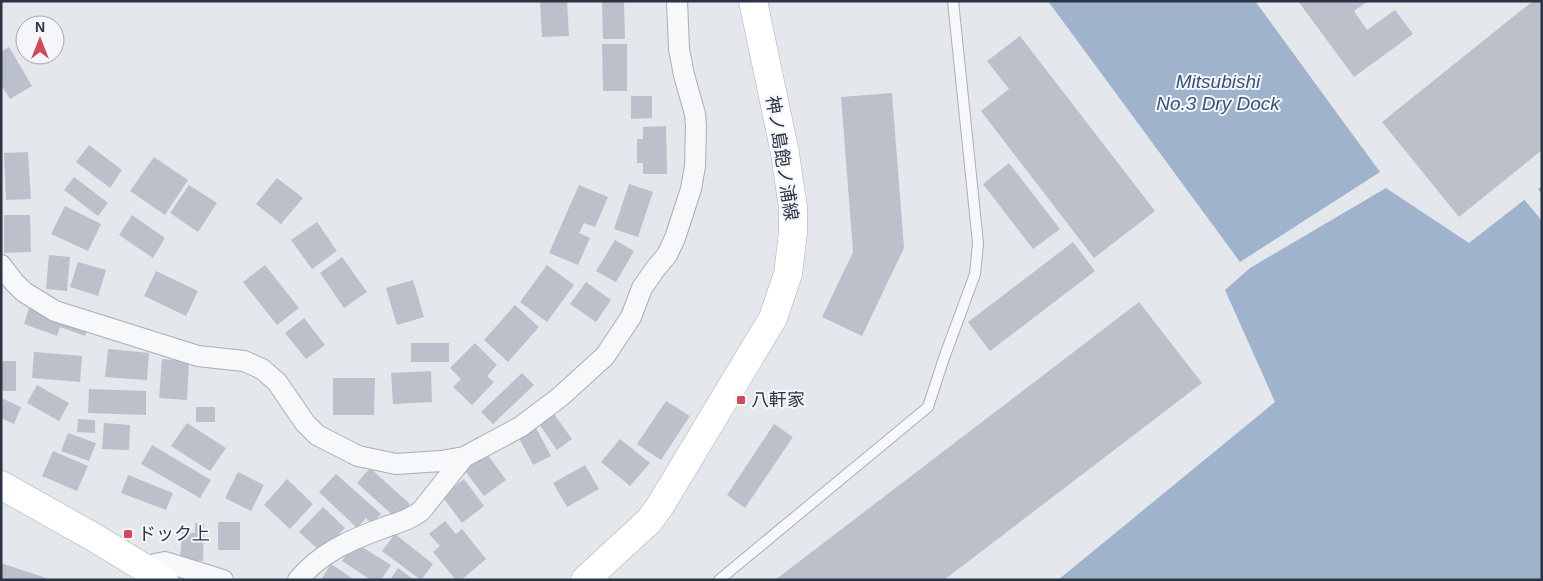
<svg xmlns="http://www.w3.org/2000/svg" width="1543" height="581" viewBox="0 0 1543 581" font-family="Arial,'Noto Sans JP',sans-serif">
<style>
.water{fill:#9fb4cc}
.pier{fill:#e4e7ec}
.building{fill:#bbc0ca}
.lines{fill:none;stroke-linecap:round;stroke-linejoin:round}
.service-casing{stroke:#a9aeb7;stroke-width:12}
.minor-casing{stroke:#a9aeb7;stroke-width:22}
.secondary-casing{stroke:#a9aeb7;stroke-width:29}
.service{stroke:#f7f8fa;stroke-width:10}
.minor{stroke:#f7f8fa;stroke-width:20}
.secondary{stroke:#fff;stroke-width:28}
.poi-dot{fill:#d1495b;stroke:#f4f6f9;stroke-width:2}
.labels{text-anchor:middle;dominant-baseline:central;stroke-width:4;stroke-linejoin:round;paint-order:stroke}
.street-label{font-size:18px;fill:#2b3445;stroke:#f4f6f9}
.poi-label{font-size:18px;fill:#2b3445;stroke:#f4f6f9;text-anchor:start}
.water-label{font-size:19px;font-style:italic;fill:#34527a;stroke:#f4f6f9}
</style>
<rect width="100%" height="100%" fill="#e4e7ec"/>
<path class="water" d="M1048 1H1255L1380 172 1240 262Z
M1542 186V580H1058L1275 402 1225 290 1250 268 1386 188 1469 243Z"/>
<path class="pier" d="M1536 187 1542 194V221L1523 198Z"/>
<path class="building" d="M540 1H567L569 36 542 37Z
M602 1H624L625 39H603Z
M1298 1H1368L1354 11 1367 30 1395 10 1413 34 1354 77Z
M1533 1H1542V150L1459 217 1382 122Z
M1020 36 1155 211 1094 258 981 111 1009 89 987 61Z
M602 44H627V91H603Z
M9 47 32 86 10 99 1 85V52Z
M892 93 904 248 862 336 822 317 853 252 841 97Z
M631 96H652V118L631 119Z
M666 126 667 174H643V163H637V139H643V127Z
M89 145 122 170 110 188 76 162Z
M28 152 31 199 6 200 4 153Z
M154 157 188 180 165 215 130 191Z
M1009 163 1060 229 1033 249 983 184Z
M74 177 108 203 98 216 64 190Z
M277 178 303 198 281 224 256 204Z
M629 184 653 192 638 237 614 229Z
M189 185 217 203 198 232 170 213Z
M579 185 608 197 595 227 584 223 579 233 590 238 578 265 549 253Z
M65 206 101 224 88 251 51 234Z
M4 215H30L31 252 4 253Z
M132 215 165 238 153 258 119 235Z
M317 222 337 251 312 269 291 240Z
M615 240 634 251 616 282 596 271Z
M1073 242 1095 271 990 351 968 322Z
M49 255 70 257 67 291 46 289Z
M342 257 367 292 344 308 320 273Z
M78 262 106 270 98 296 70 287Z
M265 265 299 308 277 325 243 282Z
M547 265 574 285 547 322 520 302Z
M156 271 198 291 186 316 144 296Z
M413 280 424 317 397 325 386 288Z
M586 282 611 300 596 322 570 304Z
M1139 302 1202 383 944 580H775Z
M30 305 89 325 85 336 60 327 57 336 24 324Z
M515 305 539 327 508 362 484 340Z
M304 318 325 345 306 359 285 333Z
M411 343H449V362H411Z
M475 343 497 365 487 376 494 382 472 405 453 387 461 379 450 368Z
M108 349 149 353 147 380 105 377Z
M34 352 82 356 80 382 32 378Z
M162 359 189 361 187 400 159 398Z
M1 361H16V391H1Z
M431 371 432 402 393 404 391 373Z
M522 373 534 385 493 424 481 412Z
M333 378H375L374 415H333Z
M37 385 69 403 59 421 27 403Z
M89 389 146 391V415L88 413Z
M1 398 21 407 14 424 1 418Z
M666 401 690 416 661 460 637 444Z
M196 407H215V422H196Z
M552 411 572 439 557 450 537 421Z
M78 419 95 420V433L77 432Z
M104 423 130 425 129 450 102 449Z
M187 423 226 448 210 471 171 446Z
M774 424 793 437 745 508 727 495Z
M535 426 551 456 533 465 518 436Z
M68 433 96 443 89 461 61 451Z
M620 439 650 463 630 486 601 462Z
M152 445 211 480 200 498 141 464Z
M484 450 506 480 484 496 462 467Z
M53 451 88 466 77 491 42 476Z
M585 465 599 489 567 507 553 483Z
M370 468 410 504 397 519 357 483Z
M238 472 264 485 251 511 225 498Z
M336 474 381 514 372 524 366 518 357 528 319 492Z
M128 475 173 493 166 510 121 493Z
M287 479 313 504 290 529 264 505Z
M464 479 484 506 462 523 442 496Z
M323 507 345 528 321 552 299 532Z
M445 521 456 534 462 529 486 559 461 580H456L433 552 440 546 429 534Z
M218 522H240V550H218Z
M195 523 204 524 203 561 180 560 182 532 195 533Z
M395 534 433 564 421 580 382 551Z
M354 542 391 565 381 580H371L342 561Z
M1 563 49 579V580H1Z
M331 564 355 580H321Z
M398 568 414 580H390Z"/>
<g class="lines">
<defs>
<path id="service" d="M719 580 928 407 944 358 975 274 978 243 953 1"/>
<path id="minor" d="M1 265 14 282 24 292 55 311 198 356 244 361 262 369 277 382 305 423 317 435 358 456 396 464 441 461 464 457 520 427 560 397 605 356 631 317 642 288 656 268 667 255 675 238 691 189 695 166 696 126 695 114 684 75 679 49 677 1
M150 571 155 564 165 562 223 580
M298 580C320 553 350 540 383 528 396 523 410 520 421 511L464 457"/>
<path id="secondary" d="M1 485 95 538 164 580
M585 580 649 521 660 506 773 318 788 274 793 233V207L789 181 785 153 753 1"/>
</defs>
<use href="#service" class="service-casing"/>
<use href="#minor" class="minor-casing"/>
<use href="#secondary" class="secondary-casing"/>
<use href="#service" class="service"/>
<use href="#minor" class="minor"/>
<use href="#secondary" class="secondary"/>
</g>
<g class="poi-dot">
<rect x="736" y="395" width="10" height="10" rx="2.5"/>
<rect x="123" y="529" width="10" height="10" rx="2.5"/>
</g>
<g class="labels">
<g class="street-label">
<text transform="translate(782 158) rotate(81)">神ノ島飽ノ浦線</text>
</g>
<g class="poi-label">
<text x="751" y="400">八軒家</text>
<text x="138" y="534">ドック上</text>
</g>
<g class="water-label">
<text x="1218" y="81">Mitsubishi<tspan x="1218" dy="22">No.3 Dry Dock</tspan></text>
</g>
</g>
<rect width="1543" height="581" fill="none" stroke="#2b3445" stroke-width="5"/>
<g transform="translate(40 40)"><circle r="24" fill="#f4f6f9" stroke="#a4a8b1"/>
<path d="M0-4L9 19L0 12L-9 19Z" fill="#d1495b"/>
<text y="-8" font-size="14" font-weight="bold" text-anchor="middle" fill="#2b3445">N</text>
</g>
</svg>
